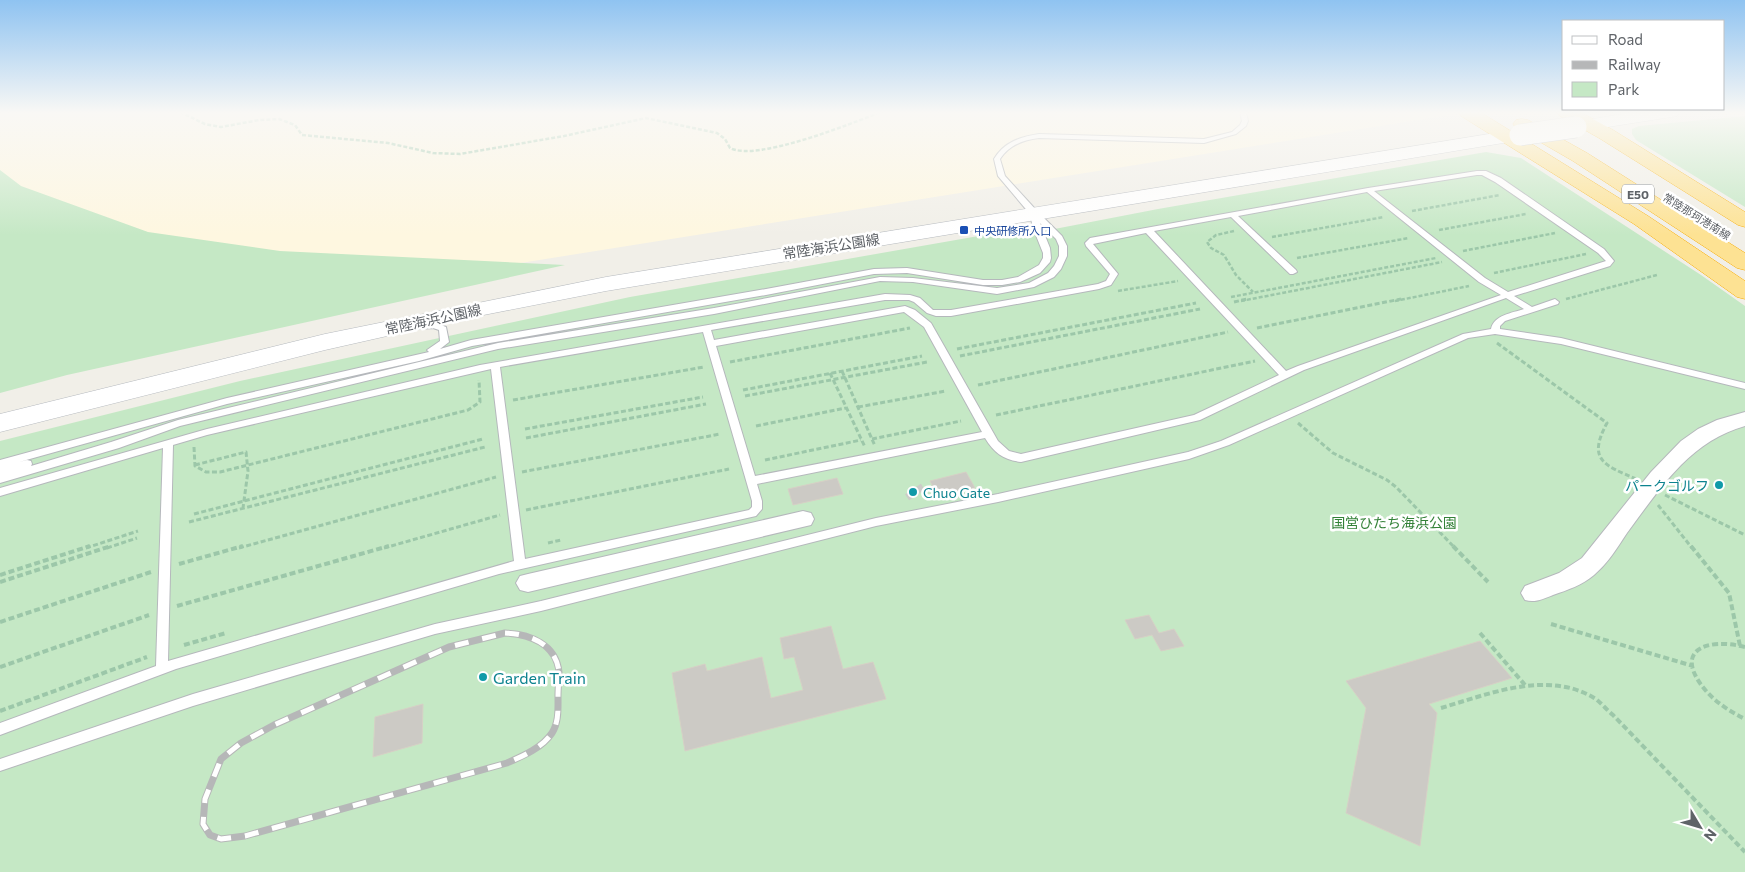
<svg xmlns="http://www.w3.org/2000/svg" width="1745" height="872" viewBox="0 0 1745 872" font-family="Commissioner,'Noto Sans JP',sans-serif">
<style>
.commercial{fill:#fef7e0}
.green{fill:#c5e8c5}
.building{fill:#cccac5;stroke:#d6d1c6}
.lines{fill:none;stroke-linecap:round;stroke-linejoin:round}
.street-tunnel{stroke:#ccccc8;stroke-width:19;stroke-dasharray:19 10;stroke-linecap:butt}
.lane-casing{stroke:#b5b8bc;stroke-width:2}
.street-casing{stroke:#b5b8bc;stroke-width:2}
.secondary-casing{stroke:#b6babf;stroke-width:1}
.highway-casing{stroke:#f9ab00;stroke-width:1}
.path-far2{stroke:#9cc7a9;stroke-width:2.5;stroke-dasharray:4 2;stroke-linecap:butt}
.path-far1{stroke:#9cc7a9;stroke-width:3;stroke-dasharray:5 2.5;stroke-linecap:butt}
.path{stroke:#9cc7a9;stroke-width:4;stroke-dasharray:6 3;stroke-linecap:butt}
.lane{fill:#fff;fill-rule:evenodd}
.street{fill:#fff;fill-rule:evenodd}
.secondary{fill:#fff;fill-rule:evenodd}
.highway{fill:#fde293;fill-rule:evenodd}
.rail-casing{stroke:#b6b7b8;stroke-width:7}
.rail{stroke:#fff;stroke-width:5;stroke-dasharray:14;stroke-linecap:butt}
.secondary-bridge-casing{stroke:#b6babf;stroke-width:22;stroke-linecap:butt}
.secondary-bridge{stroke:#fff;stroke-width:21}
.transit-dot{fill:#1a4fb4;stroke:#fff;stroke-width:2}
.culture-dot{fill:#0f9aa8;stroke:#fff;stroke-width:2}
.labels{text-anchor:middle;dominant-baseline:central;stroke-width:5;stroke-linejoin:round;paint-order:stroke}
.far-street-label{font-size:11px;fill:#5f6368;stroke:#fff}
.far-transit-label{font-size:11px;fill:#164399;stroke:#fff;text-anchor:start}
.shield{fill:#fff;stroke:#8f9295;stroke-width:1}
.shield-label{font-size:12px;font-weight:bold;fill:#5f6368}
.street-label{font-size:14px;fill:#5f6368;stroke:#fff}
.culture-label{font-size:14px;fill:#0d838f;stroke:#fff;text-anchor:end}
.park-label{font-size:14px;fill:#348238;stroke:#fff}
.near-culture-label{font-size:16px;fill:#0d838f;stroke:#fff;text-anchor:start}
</style>
<rect width="100%" height="100%" fill="#f1efe8"/>
<path class="commercial" d="M0 112H1445L1449 115 282 301 0 375Z"/>
<path class="green" d="M1745 116V207L1636 140 1632 134V129L1639 126Z
M1486 152 1521 158 1701 275 1745 306V872H0V441L240 381 630 297 1013 230 1039 232 1158 209Z
M0 170 21 186 148 232 280 251 565 265 67 375 0 393Z"/>
<path class="building" d="M966 472 975 488 938 497 930 481Z
M837 478 843 494 793 505 788 489Z
M1149 615 1159 633 1174 629 1184 646 1161 651 1152 635 1135 639 1125 620Z
M831 626 843 669 873 662 886 699 685 751 672 673 705 664 707 671 762 657 771 698 803 690 794 657 784 659 780 638Z
M1480 641 1512 678 1429 704 1437 713 1420 846 1346 813 1366 708 1346 681Z
M423 704 422 743 373 757 375 717Z"/>
<g class="lines">
<path class="street-tunnel" d="M913 489 917 495"/>
<defs>
<path id="lane" d="M1240 112H1246L1248 121 1246 126 1236 134 1204 143 1039 138C1023 140 1009 145 1000 159L1005 176 1037 211 1062 236 1067 246V256L1061 269 1054 277 1034 287 997 294 913 282 880 281 714 314 498 349 180 426 119 448 0 483V475L14 471 0 475V460L227 398 429 352 427 350 440 341 439 330 433 328 417 329 416 327 417 325C428 323 435 322 446 327L449 342 440 349 471 340 766 289 874 269 907 268 983 280H1002L1018 277 1039 265 1043 258V253L1033 228 1030 214 998 176 994 159C1004 142 1020 137 1039 134L1204 139 1232 132 1240 125 1242 121ZM1040 223 1056 239 1059 246V256L1054 266 1048 273 1029 283 997 288 913 278 880 277 714 308 498 343 178 420 111 442 31 466 32 464 31 461 27 460 19 462 227 404 419 361 472 346 766 295 874 274 907 273 983 285H1002L1020 282 1040 273 1050 262 1051 258 1050 248Z
M1477 171H1486L1501 178 1604 249 1614 261 1610 266 1514 296 1532 307 1555 299 1559 302 1558 304 1505 321 1500 326V329L1561 338 1745 383V389L1561 344 1495 334 1468 338 1229 445 1189 459 998 502 876 526 541 611 435 634 193 706 0 771V759L193 694 435 624 541 601 876 518 998 494 1188 452 1221 441 1463 334 1491 329C1494 315 1512 313 1524 309L1506 298 1304 370 1200 420 1021 462C1004 460 994 453 985 438L757 484 762 501V509L756 516 499 574 176 669 0 735V723L156 666 163 448 0 496V488L207 429 480 365 885 294 910 295 920 298 933 310H951L1098 284 1106 281 1110 274 1086 246 1085 243 1090 238 1368 188ZM1477 175H1482L1495 182 1598 253 1606 261 1508 292 1485 278 1374 191ZM1367 192 1479 282 1501 295 1298 366 1286 371 1154 231 1231 217 1290 274H1293L1297 272 1296 270 1238 216ZM1146 233 1279 375 1194 415 1021 454 1009 451 998 441 931 323 915 310 905 306 714 340 711 330 885 300H909L914 302 927 313 936 316H951L1099 289 1111 285 1118 274 1093 244ZM904 312 924 327 982 432 755 476 716 346ZM703 332 752 501V507L749 510 525 559 500 367ZM491 369 514 561 168 661 173 445 207 435Z"/>
<path id="street" d="M1745 412V426C1720 433 1700 446 1681 465 1661 485 1644 510 1627 533 1617 548 1608 563 1594 575 1582 585 1568 590 1553 595 1543 599 1535 603 1525 600L1521 593 1525 586 1559 573 1582 558 1651 472 1681 441 1698 429 1717 420Z
M803 511 811 513 814 519 811 525 528 592 520 590 516 583 520 576 528 574Z"/>
<path id="secondary" d="M1634 112H1680L1677 116 1671 117 1576 132 1570 131 1567 127 1570 123 1576 122Z
M1520 129 1527 131 1529 135 1527 139 606 291 458 320 325 350 0 432V414L325 334 606 277Z"/>
<path id="highway" d="M1458 112H1480L1648 216 1745 281V299L1737 297 1634 224 1461 116Z
M1557 112H1580L1613 130 1745 212V227L1738 225 1599 138 1560 116Z
M1522 119 1528 120 1587 153 1745 253V270L1737 268 1573 161 1516 128 1513 124 1516 120Z"/>
</defs>
<use href="#lane" class="lane-casing"/>
<use href="#street" class="street-casing"/>
<use href="#secondary" class="secondary-casing"/>
<use href="#highway" class="highway-casing"/>
<path class="path-far2" d="M180 112 205 124 221 127 259 120 279 119 295 125 302 135 388 143 433 153 460 154 564 136 646 118 717 133 725 139 730 148C757 162 852 123 881 112
M1412 211 1500 195
M1439 230 1526 214
M1234 231 1216 235 1207 242 1211 248 1224 255 1236 275 1253 292
M1272 237 1384 217
M1463 251 1555 233
M1297 258 1409 238
M1494 273 1586 254
M1118 291 1178 281
M1231 297 1436 258
M1566 299 1657 275
M1241 301 1442 262
M1395 301 1469 286"/>
<path class="path-far1" d="M1234 302 1247 299
M1257 328 1401 299
M1497 343 1607 423C1587 460 1604 465 1636 479
M957 349 1196 303
M960 356 1200 309
M730 362 910 328
M842 371 875 446
M830 373 865 447
M978 385 1228 332
M743 390 922 356
M745 396 927 362
M513 400 704 367
M858 407 946 391
M996 415 1255 361
M1298 423 1333 453 1387 480 1396 487 1455 548
M756 426 846 408
M525 429 703 397
M526 438 706 404
M872 439 961 421
M194 447 195 466 206 472H220L468 410 480 402 479 380
M765 460 861 440
M195 465 246 452 248 471 243 508
M522 472 720 434
M1665 495 1745 535
M1658 505 1692 548
M526 510 729 469
M194 514 483 439
M189 522 485 447
M548 543 561 540
M86 548 138 531
M107 548 137 538
M239 548 496 477
M384 548 500 515"/>
<path class="path" d="M1453 546 1488 582
M1691 546 1729 593 1740 646
M179 564 243 546
M0 575 90 546
M0 582 111 546
M177 606 389 546
M0 622 151 572
M1551 624 1693 666
M1480 633 1525 685
M184 645 226 633
M1745 647C1705 637 1671 651 1707 692 1718 704 1731 712 1745 719
M0 667 149 615
M1441 708C1489 694 1548 669 1596 699 1602 704 1607 710 1613 715L1745 852
M0 711 147 657"/>
<use href="#lane" class="lane"/>
<use href="#street" class="street"/>
<use href="#secondary" class="secondary"/>
<use href="#highway" class="highway"/>
<defs>
<path id="rail" d="M505 633C530 634 556 644 559 672 559 680 558 688 558 696 558 708 559 722 552 733 542 748 523 756 507 763L245 836 221 839 210 835 203 824 205 799 221 759 241 743 274 725 449 647Z"/>
</defs>
<use href="#rail" class="rail-casing"/>
<use href="#rail" class="rail"/>
<defs>
<path id="secondary-bridge" d="M1520 135 1576 127"/>
</defs>
<use href="#secondary-bridge" class="secondary-bridge-casing"/>
<use href="#secondary-bridge" class="secondary-bridge"/>
</g>
<linearGradient id="sky" x2="0" y2="1"><stop stop-color="#8fc3f1"/><stop offset="0.48" stop-color="#f9f8f5"/><stop offset="1" stop-color="#f9f8f5" stop-opacity="0"/></linearGradient>
<rect width="1745" height="235" fill="url(#sky)"/>
<rect class="transit-dot" x="959" y="225" width="10" height="10" rx="2.5"/>
<g class="culture-dot">
<circle cx="1719" cy="485" r="5"/>
<circle cx="913" cy="492" r="5"/>
<circle cx="483" cy="677" r="5"/>
</g>
<g class="labels">
<g class="far-street-label">
<text transform="translate(1697 216) rotate(32)">常陸那珂港南線</text>
</g>
<g class="far-transit-label">
<text x="974" y="230">中央研修所入口</text>
</g>
<rect class="shield" x="1622" y="184.5" width="32" height="19" rx="4"/>
<g class="shield-label">
<text x="1638" y="194">E50</text>
</g>
<g class="street-label">
<text transform="translate(831 246) rotate(-9)">常陸海浜公園線</text>
<text transform="translate(433 319) rotate(-12)">常陸海浜公園線</text>
</g>
<g class="culture-label">
<text x="1709" y="485">パークゴルフ</text>
<text x="923" y="492" text-anchor="start">Chuo Gate</text>
</g>
<g class="park-label">
<text x="1394" y="522">国営ひたち海浜公園</text>
</g>
<g class="near-culture-label">
<text x="493" y="677">Garden Train</text>
</g>
</g>
<rect x="1562" y="20" width="162" height="90" fill="#ffffff" stroke="#bfc1c3"/>
<rect x="1572" y="36" width="25" height="8" fill="#ffffff" stroke="#bfc1c3"/>
<text x="1608" y="45" font-size="15" fill="#5f6368">Road</text>
<rect x="1572" y="61" width="25" height="8" fill="#b6b7b8" stroke="#bfc1c3"/>
<text x="1608" y="70" font-size="15" fill="#5f6368">Railway</text>
<rect x="1572" y="82" width="25" height="15" fill="#c5e8c5" stroke="#bfc1c3"/>
<text x="1608" y="95" font-size="15" fill="#5f6368">Park</text>
<g transform="translate(1700 827) rotate(128)" stroke="#ffffff" stroke-width="4" paint-order="stroke">
<path d="M0-4L9 19L0 12L-9 19Z" fill="#5f6368"/>
<text y="-8" font-size="14" font-weight="bold" text-anchor="middle" fill="#5f6368">N</text>
</g>
</svg>
